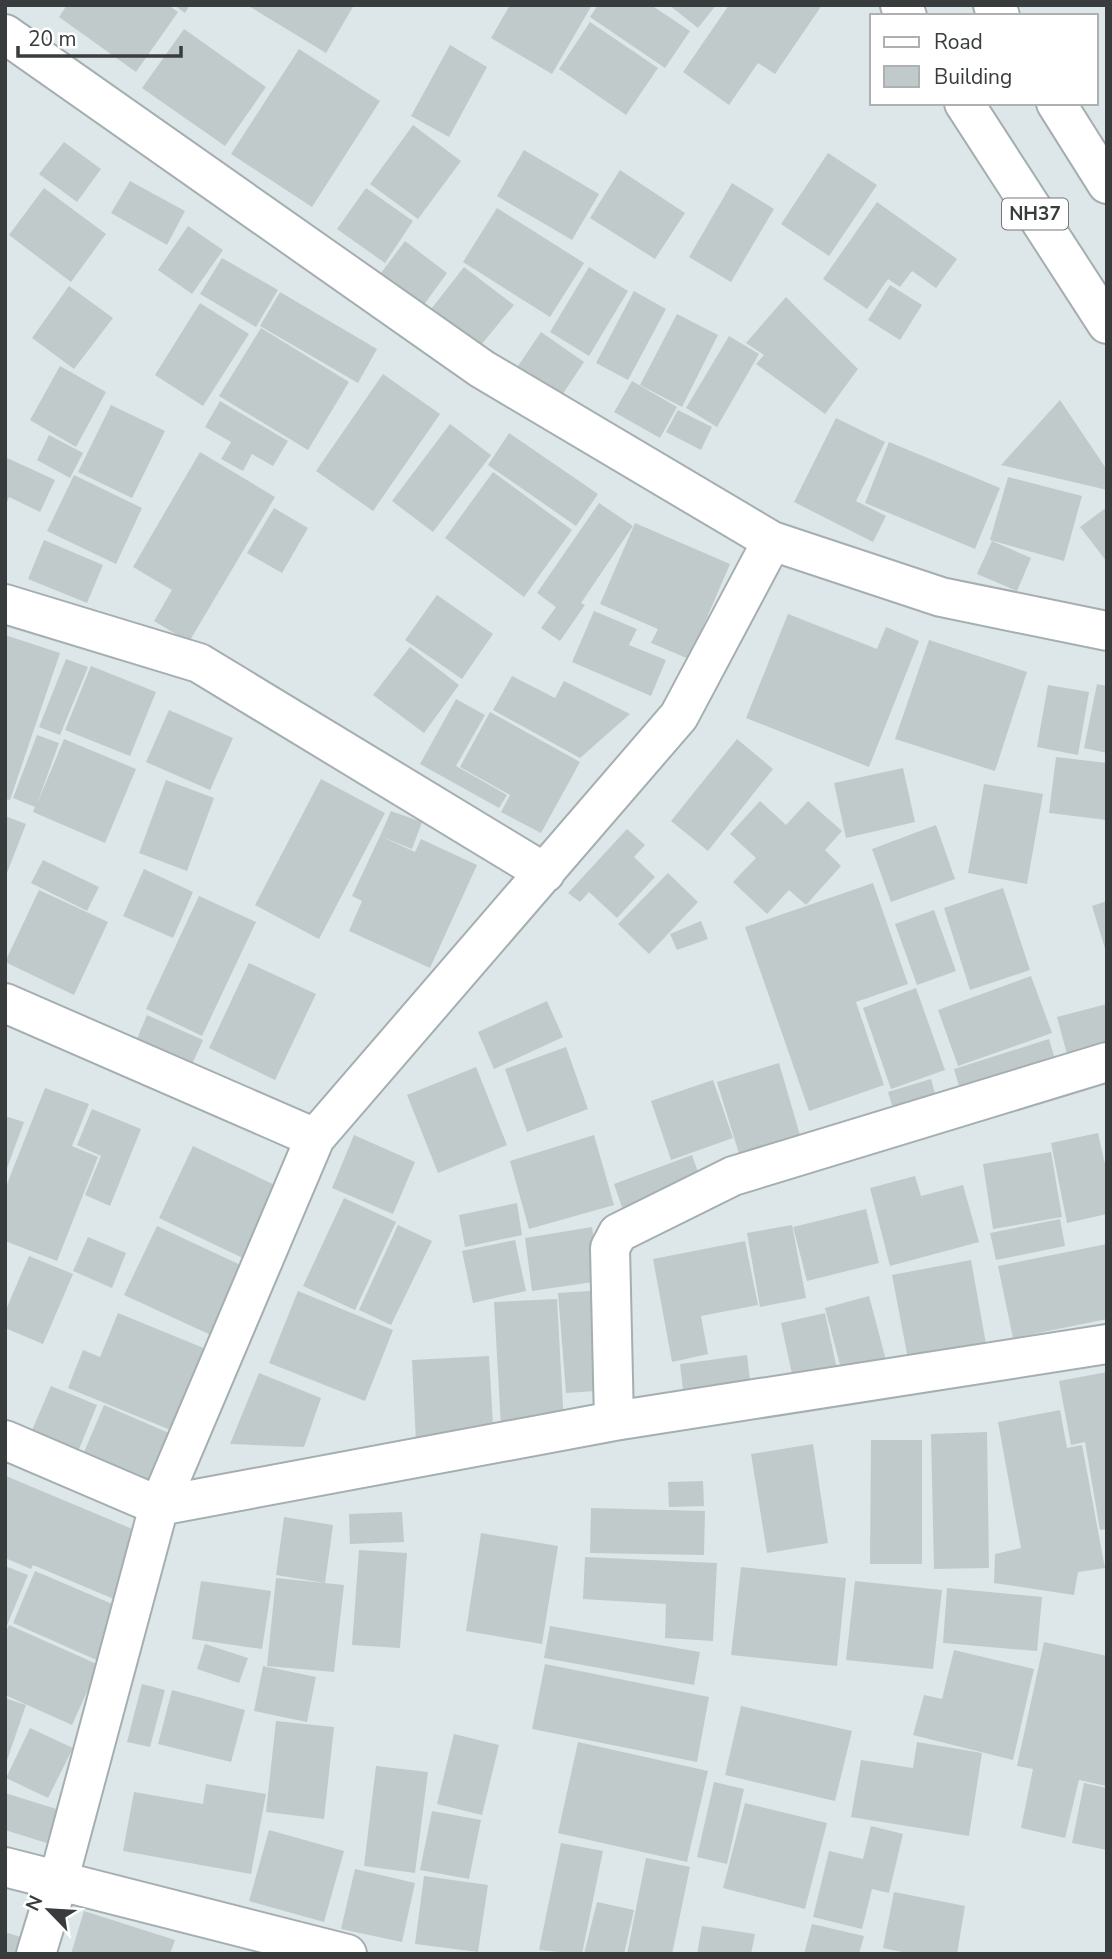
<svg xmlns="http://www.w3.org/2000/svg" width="1112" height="1959" viewBox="0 0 1112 1959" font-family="'Nunito Sans',sans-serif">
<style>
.building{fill:#c1cacb}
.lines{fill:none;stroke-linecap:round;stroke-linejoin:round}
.minor-casing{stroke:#a5aeb0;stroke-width:42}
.trunk-casing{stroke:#a5aeb0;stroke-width:42}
.minor{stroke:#fff;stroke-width:38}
.trunk{stroke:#fff;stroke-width:38}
.labels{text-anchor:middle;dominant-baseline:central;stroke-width:7;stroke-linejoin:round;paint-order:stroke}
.shield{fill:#fff;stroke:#747676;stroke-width:2}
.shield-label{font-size:19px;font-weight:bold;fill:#383c3c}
</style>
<rect width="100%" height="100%" fill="#dde6e8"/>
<path class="building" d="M67 5H168L178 12 136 72 59 17Z
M174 5H190L185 13Z
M247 5H354L326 53Z
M510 5H592L552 74 491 38Z
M598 5H651L690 31 665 68 590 17Z
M669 5H716L698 28Z
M729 5H822L775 74 758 63 729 105 683 72Z
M590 22 658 68 626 115 559 69Z
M184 29 266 87 225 146 142 88Z
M450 45 487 67 449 137 411 116Z
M299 49 380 101 312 207 231 154Z
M413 125 461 161 418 219 370 184Z
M64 142 101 169 77 202 39 174Z
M524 150 599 194 572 240 497 196Z
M828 153 877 185 829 256 781 224Z
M620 170 685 213 655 259 590 218Z
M130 181 185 211 167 245 111 213Z
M732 183 774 209 731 282 689 257Z
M44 188 106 234 71 282 9 235Z
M366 188 413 221 385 263 337 229Z
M877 202 957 259 936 288 912 271 900 287 888 279 867 309 823 279Z
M497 208 584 263 550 317 463 262Z
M188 226 223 250 192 294 158 270Z
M405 241 447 273 423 306 381 273Z
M222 258 278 290 256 327 200 294Z
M464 267 514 305 476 351 428 313Z
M589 267 628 291 589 356 550 332Z
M890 285 922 305 900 340 868 320Z
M69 286 113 318 74 369 32 338Z
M634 291 666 309 628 380 596 363Z
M280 292 377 349 358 383 260 326Z
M786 297 858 369 825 414 756 364 764 355 746 343Z
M200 303 249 334 203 406 155 375Z
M677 314 718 335 682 407 640 385Z
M261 328 349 382 308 450 219 396Z
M541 332 584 362 562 395 518 366Z
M729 336 759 354 717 427 686 408Z
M60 366 106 392 76 447 30 420Z
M383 374 440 414 373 511 316 471Z
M632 381 677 407 660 438 614 412Z
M1060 400 1107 470V490L1001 465Z
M220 401 288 441 273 466 252 454 243 471 221 459 231 442 205 427Z
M111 405 165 431 132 498 78 472Z
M678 410 712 427 701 450 666 432Z
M836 418 885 442 856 501 886 516 873 542 794 502Z
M450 424 491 455 433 532 392 501Z
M509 433 598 494 576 526 488 465Z
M49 435 83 453 70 478 37 460Z
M889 442 1000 488 975 549 865 503Z
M200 452 275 497 189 642 154 621 172 590 133 567Z
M5 457 55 480 40 512 9 497 5 507Z
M493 472 572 530 524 597 445 538Z
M74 475 142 508 116 564 47 531Z
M1008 477 1082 496 1064 561 990 540Z
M599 503 633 526 581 603 585 605 560 641 541 628 556 607 537 593Z
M1107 507V562L1080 527Z
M274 508 308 528 282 573 247 553Z
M635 523 730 564 689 659 651 643 658 629 600 604Z
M44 540 103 565 87 603 28 579Z
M992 541 1031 558 1017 591 977 574Z
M437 595 493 634 462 679 405 640Z
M594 611 637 629 629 645 666 660 651 696 572 662Z
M788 614 877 649 886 627 919 641 869 767 746 718Z
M5 635 60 653 10 800 5 799Z
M929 640 1027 672 995 771 895 739Z
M410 647 459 685 424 733 373 695Z
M66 659 88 667 60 735 39 727Z
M91 666 156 692 130 756 65 730Z
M512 676 555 698 564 681 630 714 580 758 493 710Z
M1097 684 1107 686V753L1084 748Z
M1048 685 1089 692 1078 755 1037 747Z
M456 699 485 715 456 766 507 795 499 808 420 764Z
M169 710 233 738 210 790 146 762Z
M490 712 580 762 541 833 501 812 510 795 460 767Z
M37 735 59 743 37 804 64 739 136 769 105 843 33 812 35 807 13 798Z
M737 739 773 769 708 851 671 821Z
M1056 757 1107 763V820L1049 813Z
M903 768 915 822 846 838 834 783Z
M321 779 385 813 319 939 255 905Z
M166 780 214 798 187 871 139 853Z
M984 784 1043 794 1027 884 968 873Z
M760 801 786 825 808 801 842 831 825 850 841 866 806 905 789 890 767 914 733 882 756 858 730 834Z
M391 811 422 822 412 849 380 836Z
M5 816 26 824 5 878Z
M936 825 955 879 891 902 872 849Z
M627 829 645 845 634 857 655 877 617 918 589 892 580 902 568 893Z
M380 836 415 852 421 839 477 865 430 968 349 931 362 901 352 896Z
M43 860 99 887 87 911 31 883Z
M144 869 193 892 173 938 123 916Z
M668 873 698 902 649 954 618 924Z
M873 883 908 984 856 1002 884 1085 809 1111 745 927Z
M1003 888 1030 970 970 990 944 908Z
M39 890 108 922 74 995 5 962Z
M199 896 256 922 202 1036 146 1009Z
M1107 901V952H1106L1092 906Z
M934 910 956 971 917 985 895 924Z
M701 921 708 939 677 950 670 934Z
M249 963 316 994 275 1080 209 1048Z
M1031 976 1052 1033 958 1066 938 1010Z
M916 988 945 1070 891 1089 863 1008Z
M547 1001 563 1037 494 1069 478 1032Z
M1107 1004V1060L1071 1069 1057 1017Z
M147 1015 203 1040 189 1071 134 1046Z
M1049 1039 1059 1073 964 1103 954 1069Z
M566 1047 588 1109 527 1132 505 1069Z
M779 1063 802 1142 741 1160 717 1082Z
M476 1067 507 1145 438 1173 407 1095Z
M931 1079 940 1111 898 1125 888 1092Z
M713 1080 733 1138 671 1160 651 1101Z
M45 1088 89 1104 72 1146 98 1157 57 1261 5 1241V1189Z
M92 1109 141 1129 110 1206 85 1195 101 1156 77 1145Z
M5 1116 24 1122 6 1171H5Z
M1098 1133 1107 1173V1214L1067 1223 1051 1143Z
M354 1135 415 1162 393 1214 332 1188Z
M594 1135 614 1205 529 1229 510 1161Z
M193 1146 283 1189 249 1261 159 1218Z
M1051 1152 1062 1217 993 1229 983 1164Z
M692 1155 704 1189 626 1219 614 1184Z
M915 1176 921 1196 963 1185 979 1242 890 1266 870 1188Z
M344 1198 396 1222 355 1310 303 1286Z
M517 1203 522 1235 465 1247 459 1215Z
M866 1209 879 1263 807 1281 793 1227Z
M1060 1219 1065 1246 996 1260 990 1233Z
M398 1225 432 1241 391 1325 359 1310Z
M792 1225 806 1298 760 1307 747 1233Z
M157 1226 245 1267 213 1336 124 1295Z
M592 1227 600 1281 532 1291 525 1238Z
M88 1237 126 1253 112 1288 73 1271Z
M515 1240 526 1291 473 1303 462 1251Z
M745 1241 758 1305 701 1316 708 1354 672 1362 653 1259Z
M1107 1244V1319L1013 1338 998 1266Z
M29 1256 73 1274 43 1344 5 1328V1312Z
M971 1260 986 1344 908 1359 892 1275Z
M604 1290 611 1390 566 1393 558 1293Z
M298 1291 393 1330 365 1401 269 1363Z
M869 1296 887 1364 843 1376 825 1308Z
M557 1299 564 1424 501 1427 494 1302Z
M118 1313 206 1349 173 1431 68 1388 83 1350 100 1357Z
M825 1313 839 1379 795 1388 781 1323Z
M747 1355 752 1397 685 1407 680 1364Z
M489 1356 493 1426H471L472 1439 416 1442 412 1360Z
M1107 1372V1529L1100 1530 1085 1442 1071 1445 1059 1381Z
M259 1373 321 1398 304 1447 230 1444Z
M51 1386 97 1405 77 1454 30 1435Z
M104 1405 169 1433 147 1485 82 1457Z
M1060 1410 1067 1448 1082 1445 1105 1568 1078 1572 1074 1595 994 1583 995 1554 1021 1548 998 1422Z
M987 1432 989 1568 934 1569 931 1434Z
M871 1440H922V1564H870Z
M813 1444 828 1543 767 1553 751 1454Z
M6 1476 149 1536 121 1602 33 1565 31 1569 5 1558Z
M703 1481 704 1506 669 1507 668 1482Z
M591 1508 705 1511 704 1555 590 1553Z
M402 1512 404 1542 350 1544 349 1514Z
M284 1517 333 1525 325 1583 276 1575Z
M481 1533 558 1546 542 1644 466 1631Z
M359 1550 407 1553 400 1648 352 1645Z
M585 1557 717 1563 713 1641 665 1638 666 1604 583 1599Z
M5 1566 28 1575 5 1630Z
M741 1567 846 1578 837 1666 731 1655Z
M35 1571 124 1609 101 1662 13 1623Z
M276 1578 344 1585 334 1672 267 1666Z
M201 1581 271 1591 262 1649 192 1639Z
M855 1581 942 1590 933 1669 846 1660Z
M947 1588 1042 1597 1037 1651 943 1643Z
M9 1625 99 1665 72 1725 5 1695V1634Z
M550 1626 700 1652 694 1685 544 1658Z
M1044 1642 1107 1656V1786L1079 1780 1065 1838 1021 1828 1033 1769 1017 1766Z
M205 1644 248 1658 239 1683 197 1669Z
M954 1650 1034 1669 1013 1760 913 1735 924 1695 942 1699Z
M545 1664 709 1697 697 1762 532 1729Z
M263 1666 316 1677 307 1722 254 1711Z
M142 1684 165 1690 150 1747 127 1742Z
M172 1690 245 1710 231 1762 158 1744Z
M5 1698 26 1705 6 1763 5 1762Z
M741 1706 852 1731 835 1801 725 1775Z
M276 1721 334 1727 324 1819 266 1812Z
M30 1728 73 1748 48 1798 6 1778Z
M454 1734 499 1745 482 1815 437 1804Z
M578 1742 708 1771 687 1862 558 1833Z
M917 1742 982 1753 969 1836 851 1817 861 1760 913 1768Z
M376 1766 428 1772 415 1873 364 1866Z
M714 1782 744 1789 727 1864 697 1857Z
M1084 1783 1107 1788V1850L1072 1843Z
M206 1784 266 1794 251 1874 123 1851 134 1792 203 1804Z
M5 1793 63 1811 53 1845 5 1830Z
M745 1803 827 1823 805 1909 723 1888Z
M432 1811 481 1820 469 1879 420 1870Z
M871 1826 903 1834 889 1893 872 1889 862 1929 813 1917 829 1851 863 1859Z
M269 1830 344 1851 324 1922 249 1901Z
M561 1843 603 1851 582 1954 539 1950Z
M646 1858 690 1867 672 1954H627Z
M355 1869 415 1883 402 1942 341 1929Z
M424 1876 488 1885 478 1952 415 1944Z
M894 1892 965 1906 957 1954H911L883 1948Z
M597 1902 634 1910 624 1954H584Z
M84 1911 175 1940 170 1954H71Z
M812 1924 864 1936 859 1954H804Z
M702 1926 755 1934 751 1954H697Z
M5 1932 33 1941 29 1954H5Z"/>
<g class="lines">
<defs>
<path id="minor" d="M5 34 482 369 772 541 941 597 1107 631
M5 604 199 663 545 873
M5 1003 315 1138
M614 1421 610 1248 618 1233 733 1176 1107 1062
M5 1440 159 1506 614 1421 1107 1344
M5 1867 347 1954
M36 1954 58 1882 159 1506 315 1138 679 716 772 541"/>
<path id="trunk" d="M900 5 907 16
M993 5 1000 16
M964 103 1107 324
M1056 103 1107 184"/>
</defs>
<use href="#minor" class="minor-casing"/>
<use href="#trunk" class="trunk-casing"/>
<use href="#minor" class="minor"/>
<use href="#trunk" class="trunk"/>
</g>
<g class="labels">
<rect class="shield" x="1002" y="198.5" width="66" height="31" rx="5"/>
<g class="shield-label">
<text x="1035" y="214">NH37</text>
</g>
</g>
<rect width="1112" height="1959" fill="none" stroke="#383c3c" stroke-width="14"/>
<rect x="870" y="14" width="228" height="91" fill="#ffffff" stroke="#afb1b1" stroke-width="2"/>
<rect x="884" y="37" width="35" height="10" fill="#ffffff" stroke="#afb1b1" stroke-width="2"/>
<text x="934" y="49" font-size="21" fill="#383c3c">Road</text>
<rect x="884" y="66" width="35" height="21" fill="#c1cacb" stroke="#afb1b1" stroke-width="2"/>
<text x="934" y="84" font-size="21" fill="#383c3c">Building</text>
<g transform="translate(49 1910) rotate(295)" stroke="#ffffff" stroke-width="5" paint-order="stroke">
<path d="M0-5L12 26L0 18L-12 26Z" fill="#383c3c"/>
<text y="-10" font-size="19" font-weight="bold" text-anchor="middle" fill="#383c3c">N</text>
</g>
<path d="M18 46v10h163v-10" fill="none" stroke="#383c3c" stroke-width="3.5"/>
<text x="28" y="46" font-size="21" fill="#383c3c" stroke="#ffffff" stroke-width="5" paint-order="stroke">20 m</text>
</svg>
